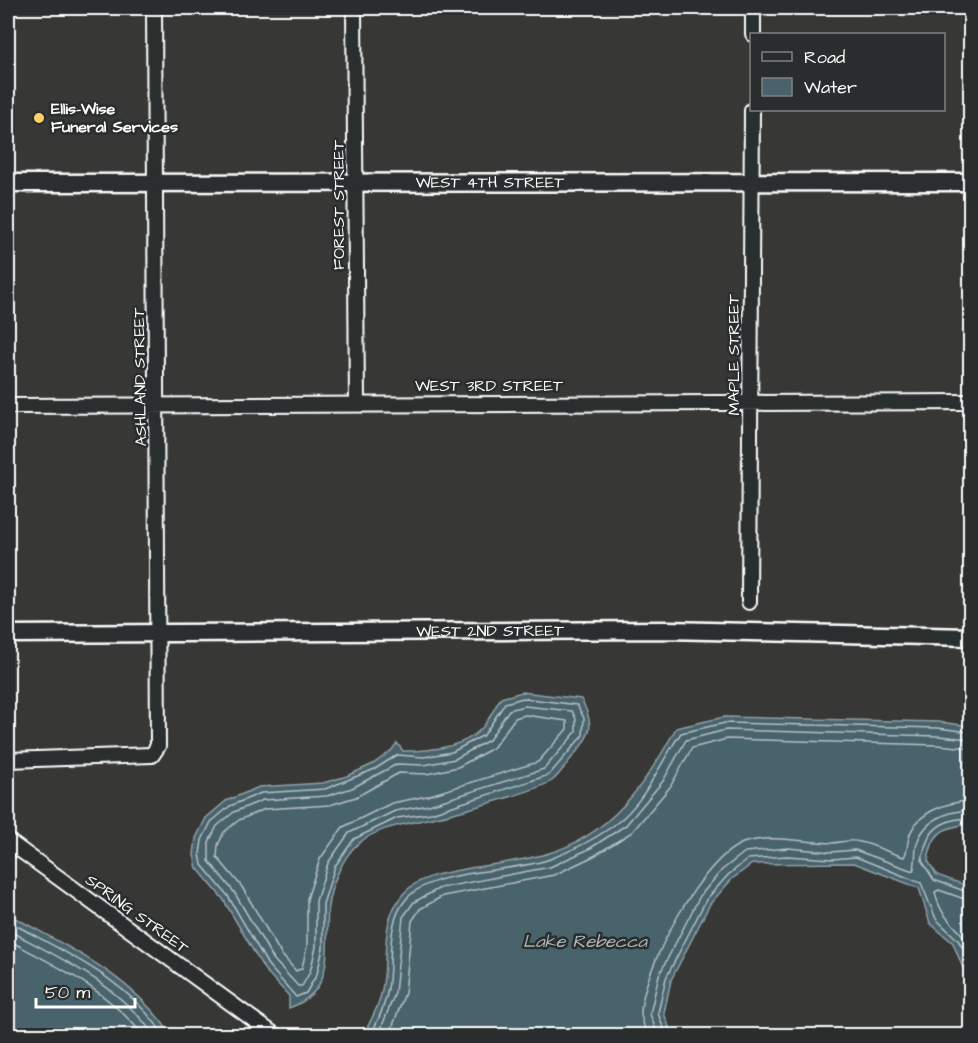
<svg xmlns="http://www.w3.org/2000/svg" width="978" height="1043" viewBox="0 0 978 1043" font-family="'Architects Daughter',sans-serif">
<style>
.water{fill:#48636c;stroke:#91a1a7;stroke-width:1.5}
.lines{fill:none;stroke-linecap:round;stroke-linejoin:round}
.shore{stroke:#b6c1c4;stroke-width:1.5}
.minor-casing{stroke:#fff;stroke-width:18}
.tertiary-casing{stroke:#fff;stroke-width:21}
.minor{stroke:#2a2d2e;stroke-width:14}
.tertiary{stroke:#2a2d2e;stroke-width:16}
.poi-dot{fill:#ffd166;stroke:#2a2d2e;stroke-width:2}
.labels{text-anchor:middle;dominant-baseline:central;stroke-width:5;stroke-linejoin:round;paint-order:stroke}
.poi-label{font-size:16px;font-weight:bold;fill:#fff;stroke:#2a2d2e;text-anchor:start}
.street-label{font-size:16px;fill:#fff;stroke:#2a2d2e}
.water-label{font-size:18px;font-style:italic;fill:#adb9bd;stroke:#2a2d2e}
</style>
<rect width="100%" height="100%" fill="#373735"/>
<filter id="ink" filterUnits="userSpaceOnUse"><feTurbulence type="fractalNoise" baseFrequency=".0167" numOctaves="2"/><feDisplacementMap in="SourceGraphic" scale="12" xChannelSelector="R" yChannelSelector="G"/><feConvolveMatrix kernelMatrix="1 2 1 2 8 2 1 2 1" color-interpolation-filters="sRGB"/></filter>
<g filter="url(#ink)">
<path class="water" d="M522 692 581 699C595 725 592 734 574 755 567 763 561 773 553 780 541 790 452 814 432 818 408 824 380 826 359 843 343 855 330 888 328 907 325 947 337 991 289 1008V996L264 969 223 899 197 868 194 855 196 838 206 818 226 801 259 787 323 783 347 776 373 764 391 751 397 743 403 751C428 751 462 748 480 730 489 722 494 707 501 698Z
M724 717 939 722 970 726V824C942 827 932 833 928 861L937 875 970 887V986L953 943 930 923 919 888 854 863 752 864 732 879 710 904 671 980 664 1013 672 1035H363C371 1021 379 1006 382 990 389 956 379 922 403 894 418 876 448 872 470 868 495 864 521 861 546 854 610 836 646 784 676 728Z
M8 914C69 948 132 975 171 1035H8Z"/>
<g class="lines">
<path class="shore" d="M523 698 577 705 584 718 583 735 549 775 431 813 397 818 354 839 335 866 323 904V948L317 974 306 993 296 997 268 965 228 896 202 865 200 854 202 840 211 822 230 806 261 793 325 789 375 769 397 755 424 757 452 752 484 735 505 703Z
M524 706 572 711 576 719V732L544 769 429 805 395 811 349 833 328 863 316 901V947L310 972 302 986H298L274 960 234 892 209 861V842L217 826 234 812 263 800 327 796 352 788 397 764 424 765 455 759 489 740 509 710Z
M525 715 567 721V729L538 762 427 796 392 803 343 827 320 859 307 899V946L302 968 296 971 281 954 242 887 217 857 218 845 224 832 239 820 265 809 330 805 356 797 399 773 427 774 458 767 493 748 515 718Z
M970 818C939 819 926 831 922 861L934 880 970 893
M970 901 939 890 935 892C941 921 957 923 970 946
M8 921C65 953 127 978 164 1036
M8 930C64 960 116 983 155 1036
M8 940C62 969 103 987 144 1036
M370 1036C378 1021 385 1006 388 989 393 959 385 923 407 898 435 868 513 873 550 859 573 850 599 837 618 822 647 799 660 762 681 733L725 723 938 728 970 732
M378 1036 395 993 403 917 414 902 440 888 550 867 589 849 626 825 663 781 686 740 726 730 938 736 970 739
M389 1036 405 993 412 921 420 909 443 896 554 875 594 856 632 832 670 787 692 748 727 739 937 745 970 748
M648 1036C645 1029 642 1021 641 1014 641 972 703 854 746 842 774 834 804 843 833 843 842 842 851 839 860 842 875 845 889 853 904 857 908 851 907 842 910 834 919 811 948 802 970 801
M658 1036 650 1014 659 975 700 896 722 870 745 852 788 848 831 852 855 850 913 871C916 866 915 855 916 848 921 821 946 811 970 810
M666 1036 658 1013 666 978 706 900 728 875 748 859 787 856 832 859 856 857 921 883 936 919 958 940 965 952 970 971"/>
<defs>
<path id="minor" d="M354 8 357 403
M753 34V8
M8 406 970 402
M749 602 752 110
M8 760 152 755 158 746 154 8
M8 841 276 1036"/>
<g id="tertiary">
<path id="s1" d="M8 183 970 182"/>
<path id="s2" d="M8 634 667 630 970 637"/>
</g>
</defs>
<use href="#minor" class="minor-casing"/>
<use href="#tertiary" class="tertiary-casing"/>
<use href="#minor" class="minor"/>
<use href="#tertiary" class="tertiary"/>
</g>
</g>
<circle class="poi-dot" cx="39" cy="118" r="6"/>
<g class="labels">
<g class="poi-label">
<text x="51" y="109">Ellis-Wise<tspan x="51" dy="18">Funeral Services</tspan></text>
</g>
<g class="street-label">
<text stroke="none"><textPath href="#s1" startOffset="482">WEST 4TH STREET</textPath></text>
<text transform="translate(339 205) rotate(-90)">FOREST STREET</text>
<text transform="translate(734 355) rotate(-90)">MAPLE STREET</text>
<text transform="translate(140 377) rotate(-91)">ASHLAND STREET</text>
<text x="489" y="386">WEST 3RD STREET</text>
<text stroke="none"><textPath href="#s2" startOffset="482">WEST 2ND STREET</textPath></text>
<text transform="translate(137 914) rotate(36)">SPRING STREET</text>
</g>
<g class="water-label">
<text x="585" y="941">Lake Rebecca</text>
</g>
</g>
<rect width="978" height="1043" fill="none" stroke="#2a2d2e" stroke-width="30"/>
<rect x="15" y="15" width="948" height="1013" fill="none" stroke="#fff" stroke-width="2" filter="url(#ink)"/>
<rect x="750" y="33" width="195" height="78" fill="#2a2d2e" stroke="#7f8182" stroke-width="1.5"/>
<rect x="762" y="52" width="30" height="9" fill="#2a2d2e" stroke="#7f8182" stroke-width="1.5"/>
<text x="804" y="63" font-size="18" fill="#ffffff">Road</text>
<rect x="762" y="78" width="30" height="18" fill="#48636c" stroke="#7f8182" stroke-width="1.5"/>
<text x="804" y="93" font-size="18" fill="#ffffff">Water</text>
<path d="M36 998v9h99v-9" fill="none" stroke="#ffffff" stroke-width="3"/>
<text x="45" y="998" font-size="18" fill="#ffffff" stroke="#2a2d2e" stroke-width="4.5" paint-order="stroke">50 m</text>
</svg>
